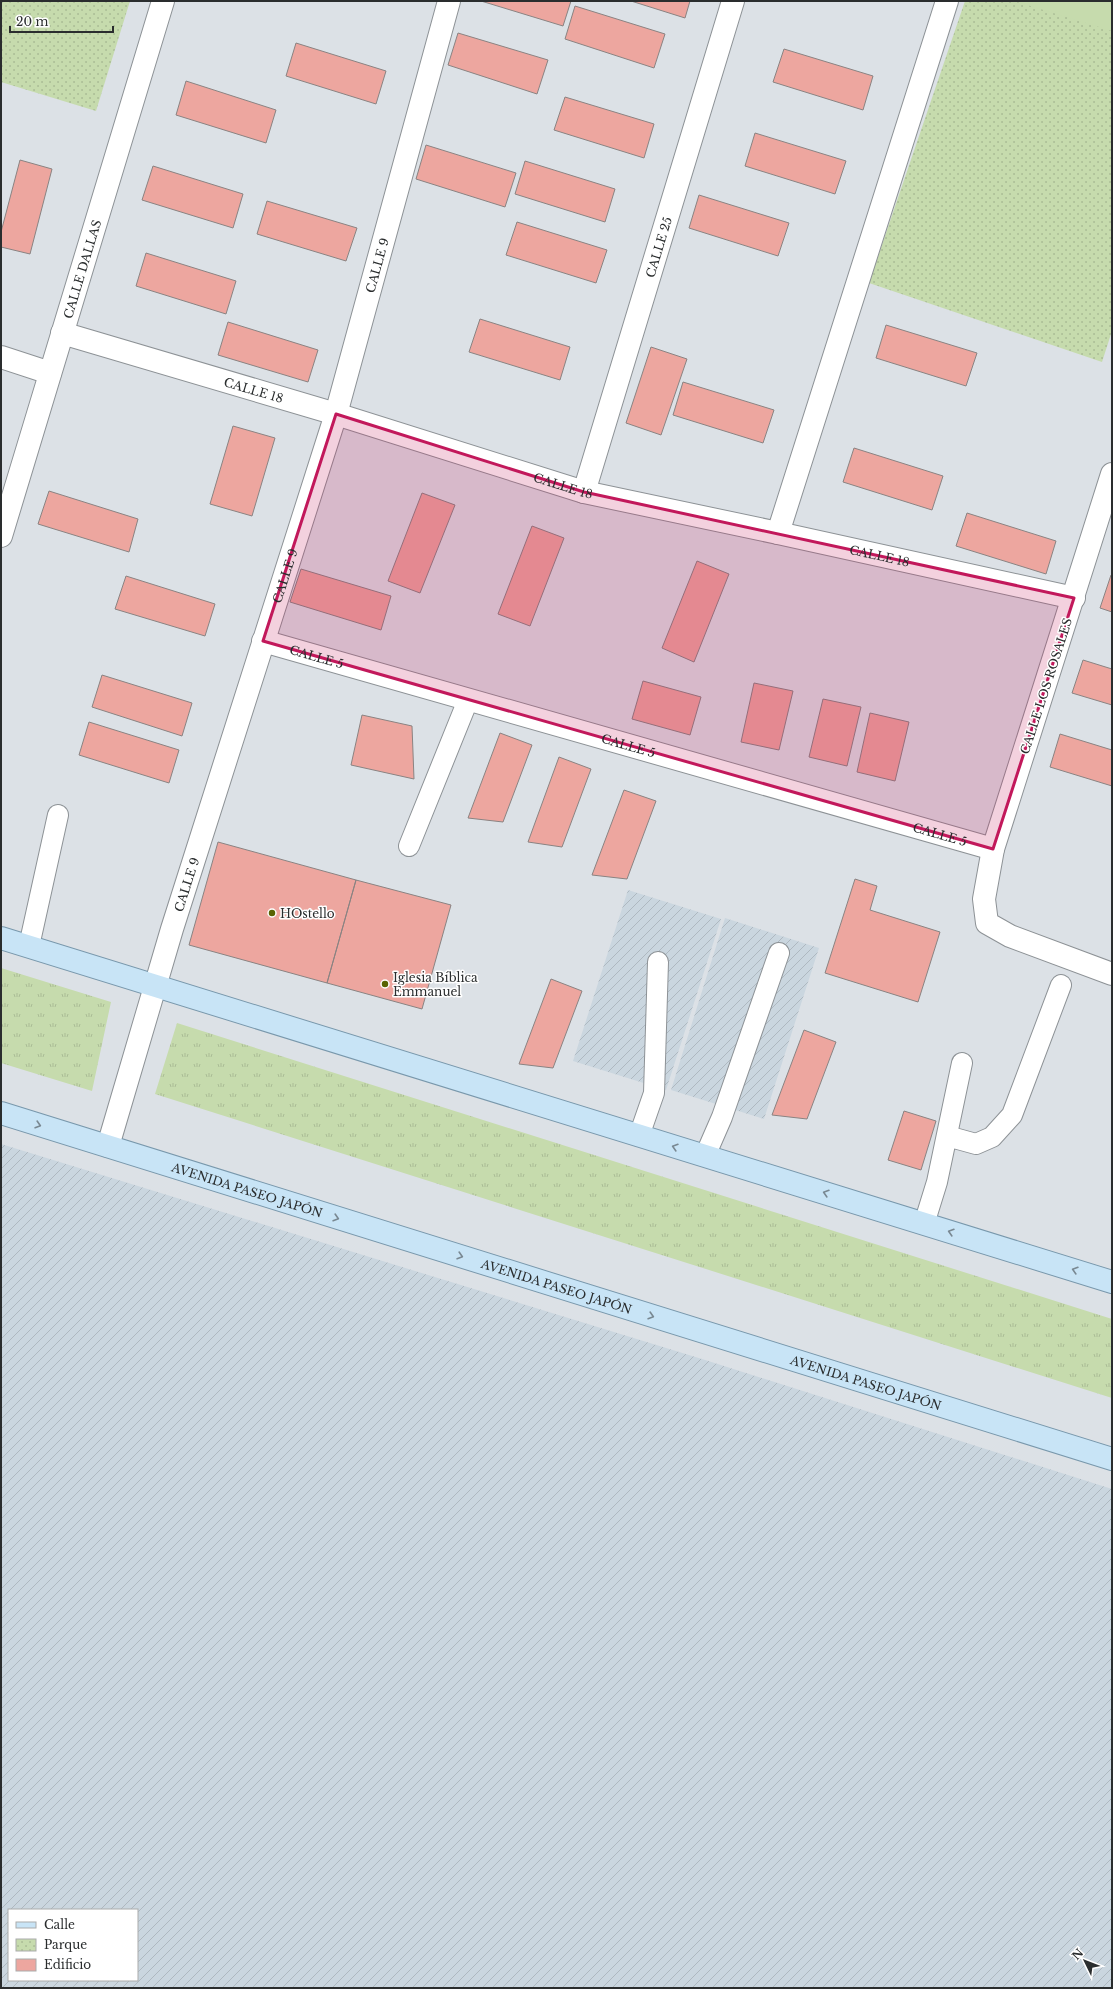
<svg xmlns="http://www.w3.org/2000/svg" width="1113" height="1989" viewBox="0 0 1113 1989" font-family="'Libre Baskerville',serif">
<style>
.industrial{fill:url(#industrial-furrows);fill-rule:evenodd}
.grass{fill:url(#grass-tufts)}
.park{fill:url(#park-dots)}
.garden{fill:#c6dbad}
.building{fill:#eda69f;stroke:#8a8382}
.lines{fill:none;stroke-linecap:round;stroke-linejoin:round}
.lane-casing{stroke:#8d9296;stroke-width:22}
.street-casing{stroke:#8d9296;stroke-width:24}
.primary-casing{stroke:#7998ac;stroke-width:24}
.lane{stroke:#fff;stroke-width:20}
.street{stroke:#fff;stroke-width:22}
.primary{stroke:#c8e4f6;stroke-width:22}
.oneway{stroke:#798892}
.marked{fill:#c2185b;fill-opacity:0.2;stroke:#c2185b;stroke-width:3;stroke-linejoin:round}
.poi-dot{fill:#586303;stroke:#fff;stroke-width:1.5}
.labels{text-anchor:middle;dominant-baseline:central;stroke-width:3;stroke-linejoin:round;paint-order:stroke}
.street-label{font-size:12px;fill:#2a2d2e;stroke:#fff}
.poi-label{font-size:12px;fill:#2a2d2e;stroke:#fff;text-anchor:start}
</style>
<defs>
<pattern id="industrial-furrows" width="10" height="10" patternUnits="userSpaceOnUse"><rect width="10" height="10" fill="#cad6df"/><path d="M-1 1l2-2M0 10L10 0M9 11l2-2" fill="none" stroke="#aeb8c0"/></pattern>
<pattern id="grass-tufts" width="24" height="20" patternUnits="userSpaceOnUse"><rect width="24" height="20" fill="#c6dbad"/><path d="M3 7l-1-3M5 7V3M7 7l1-3M15 17l-1-3M17 17v-4M19 17l1-3" fill="none" stroke="#aabc95"/></pattern>
<pattern id="park-dots" width="8" height="8" patternUnits="userSpaceOnUse"><rect width="8" height="8" fill="#c6dbad"/><path d="M2 2h.1M6 6h.1" fill="none" stroke="#aabc95" stroke-width="1.8" stroke-linecap="round"/></pattern>
</defs>
<rect width="100%" height="100%" fill="#dce1e6"/>
<path class="industrial" d="M628 890 721 919 666 1090 573 1061Z
M725 918 819 948 764 1119 671 1090Z
M1 1144 702 1359 1112 1489V1988H1ZM9 1910H137V1980H9Z"/>
<path class="grass" d="M1 968 111 1002 92 1091 1 1063Z
M177 1023 1112 1319V1398L155 1094Z"/>
<path class="park" d="M1 1H130L96 111 1 82Z
M965 1H1112V331L1102 362 869 283Z"/>
<path class="garden" d="M1014 1H1112V31Z"/>
<path class="building" d="M481 1H571L563 26Z
M631 1H690L685 18Z
M575 6 665 34 654 68 565 39Z
M458 33 548 60 537 94 448 65Z
M296 43 386 71 376 104 286 76Z
M784 49 873 76 863 110 773 82Z
M186 81 276 110 266 143 176 115Z
M565 97 654 124 644 158 554 130Z
M755 133 846 161 835 194 745 166Z
M426 145 516 173 505 207 416 179Z
M20 160 52 169 30 254 1 247V232Z
M525 161 615 189 605 222 515 194Z
M153 166 243 194 233 228 142 200Z
M699 195 789 223 778 256 689 228Z
M267 201 357 228 346 261 257 234Z
M517 222 607 250 596 283 506 255Z
M146 253 236 281 226 314 136 286Z
M480 319 570 347 560 380 469 352Z
M228 322 318 350 308 382 218 355Z
M886 325 977 353 966 386 876 358Z
M651 347 687 359 661 435 626 423Z
M683 382 774 410 763 443 673 415Z
M233 426 275 438 252 516 210 504Z
M854 448 943 476 932 510 843 482Z
M49 491 138 519 129 552 38 524Z
M422 493 455 505 420 593 388 581Z
M967 513 1056 541 1046 574 956 546Z
M532 526 564 538 530 626 498 614Z
M697 561 729 574 694 662 662 648Z
M301 569 391 596 381 630 290 602Z
M1111 575 1112 576V612L1100 608Z
M126 576 215 604 205 636 115 609Z
M1083 660 1112 669V705L1072 693Z
M102 675 192 703 182 736 92 707Z
M643 681 701 697 690 735 632 719Z
M754 683 793 691 779 750 741 742Z
M823 699 861 707 847 766 809 757Z
M870 713 909 722 895 781 857 772Z
M362 715 412 726 414 779 351 765Z
M89 722 179 750 169 783 79 755Z
M500 733 532 745 503 822 468 818Z
M1060 734 1112 750V786L1050 767Z
M559 757 591 769 562 847 528 842Z
M624 790 656 801 627 879 592 875Z
M218 842 356 880 327 983 189 945Z
M855 879 877 886 870 910 940 932 918 1002 825 973Z
M356 880 451 905 422 1009 327 983Z
M551 979 582 991 553 1068 519 1064Z
M804 1030 836 1042 807 1119 772 1115Z
M904 1111 936 1121 921 1170 888 1160Z"/>
<g class="lines">
<defs>
<path id="lane" d="M409 846 468 700
M29 946 58 815
M639 1136 654 1093 658 962
M947 1136 976 1144 992 1137 1012 1115 1061 985
M705 1156 722 1117 779 953
M924 1224 937 1182 962 1063"/>
<g id="street">
<path id="s1" d="M62 333 336 414 584 492 778 533 1074 598"/>
<path d="M1 357 50 373"/>
<path d="M1112 474 993 849 984 899 987 923 1010 936 1112 974"/>
<path id="s2" d="M584 492 733 1"/>
<path d="M778 533 947 1"/>
<path id="s3" d="M1 536 163 1"/>
<path id="s4" d="M263 641 993 849"/>
<path id="s5" d="M108 1146 172 929 336 414 449 1"/>
</g>
<g id="primary">
<path d="M1 938 1112 1282"/>
<path id="s6" d="M1 1113 1112 1459"/>
</g>
</defs>
<use href="#lane" class="lane-casing"/>
<use href="#street" class="street-casing"/>
<use href="#primary" class="primary-casing"/>
<use href="#lane" class="lane"/>
<use href="#street" class="street"/>
<use href="#primary" class="primary"/>
</g>
<defs><path id="oneway-chevron" d="M-2-3.5L2.5 0L-2 3.5" fill="none" stroke-width="1.6" stroke-linecap="round" stroke-linejoin="round"/></defs>
<g class="oneway">
<use href="#oneway-chevron" transform="translate(38 1125) rotate(17)"/>
<use href="#oneway-chevron" transform="translate(675 1147) rotate(-163)"/>
<use href="#oneway-chevron" transform="translate(826 1193) rotate(-163)"/>
<use href="#oneway-chevron" transform="translate(336 1218) rotate(17)"/>
<use href="#oneway-chevron" transform="translate(951 1232) rotate(-163)"/>
<use href="#oneway-chevron" transform="translate(460 1256) rotate(17)"/>
<use href="#oneway-chevron" transform="translate(1075 1270) rotate(-163)"/>
<use href="#oneway-chevron" transform="translate(651 1316) rotate(17)"/>
</g>
<path class="marked" d="M336 414 584 492 1074 598 993 849 263 641Z"/>
<g class="poi-dot">
<circle cx="272" cy="913" r="4"/>
<circle cx="385" cy="984" r="4"/>
</g>
<g class="labels">
<g class="street-label">
<text stroke="none"><textPath href="#s2" startOffset="256">CALLE 25</textPath></text>
<text stroke="none"><textPath href="#s5" startOffset="921">CALLE 9</textPath></text>
<text stroke="none"><textPath href="#s3" startOffset="279">CALLE DALLAS</textPath></text>
<text stroke="none"><textPath href="#s1" startOffset="200">CALLE 18</textPath></text>
<text stroke="none"><textPath href="#s1" startOffset="524">CALLE 18</textPath></text>
<text stroke="none"><textPath href="#s1" startOffset="848">CALLE 18</textPath></text>
<text stroke="none"><textPath href="#s5" startOffset="597">CALLE 9</textPath></text>
<text stroke="none"><textPath href="#s4" startOffset="56">CALLE 5</textPath></text>
<text transform="translate(1046 686) rotate(-72)">CALLE LOS ROSALES</text>
<text stroke="none"><textPath href="#s4" startOffset="380">CALLE 5</textPath></text>
<text stroke="none"><textPath href="#s4" startOffset="704">CALLE 5</textPath></text>
<text stroke="none"><textPath href="#s5" startOffset="273">CALLE 9</textPath></text>
<text stroke="none"><textPath href="#s6" startOffset="258">AVENIDA PASEO JAPÓN</textPath></text>
<text stroke="none"><textPath href="#s6" startOffset="582">AVENIDA PASEO JAPÓN</textPath></text>
<text stroke="none"><textPath href="#s6" startOffset="906">AVENIDA PASEO JAPÓN</textPath></text>
</g>
<g class="poi-label">
<text x="280" y="913">HOstello</text>
<text x="393" y="977">Iglesia Bíblica<tspan x="393" dy="14">Emmanuel</tspan></text>
</g>
</g>
<rect width="1113" height="1989" fill="none" stroke="#2a2d2e" stroke-width="4"/>
<rect x="8" y="1909" width="130" height="72" fill="#ffffff" stroke="#aaabab"/>
<rect x="16" y="1922" width="20" height="6" fill="#c8e4f6" stroke="#aaabab"/>
<text x="44" y="1929" font-size="12" fill="#2a2d2e">Calle</text>
<rect x="16" y="1939" width="20" height="12" fill="url(#park-dots)" stroke="#aaabab"/>
<text x="44" y="1949" font-size="12" fill="#2a2d2e">Parque</text>
<rect x="16" y="1959" width="20" height="12" fill="#eda69f" stroke="#aaabab"/>
<text x="44" y="1969" font-size="12" fill="#2a2d2e">Edificio</text>
<g transform="translate(1085 1961) rotate(313)" stroke="#ffffff" stroke-width="3" paint-order="stroke">
<path d="M0-3L7 15L0 10L-7 15Z" fill="#2a2d2e"/>
<text y="-6" font-size="11" font-weight="bold" text-anchor="middle" fill="#2a2d2e">N</text>
</g>
<path d="M10 26v6h103v-6" fill="none" stroke="#2a2d2e" stroke-width="2"/>
<text x="16" y="26" font-size="12" fill="#2a2d2e" stroke="#ffffff" stroke-width="3" paint-order="stroke">20 m</text>
</svg>
